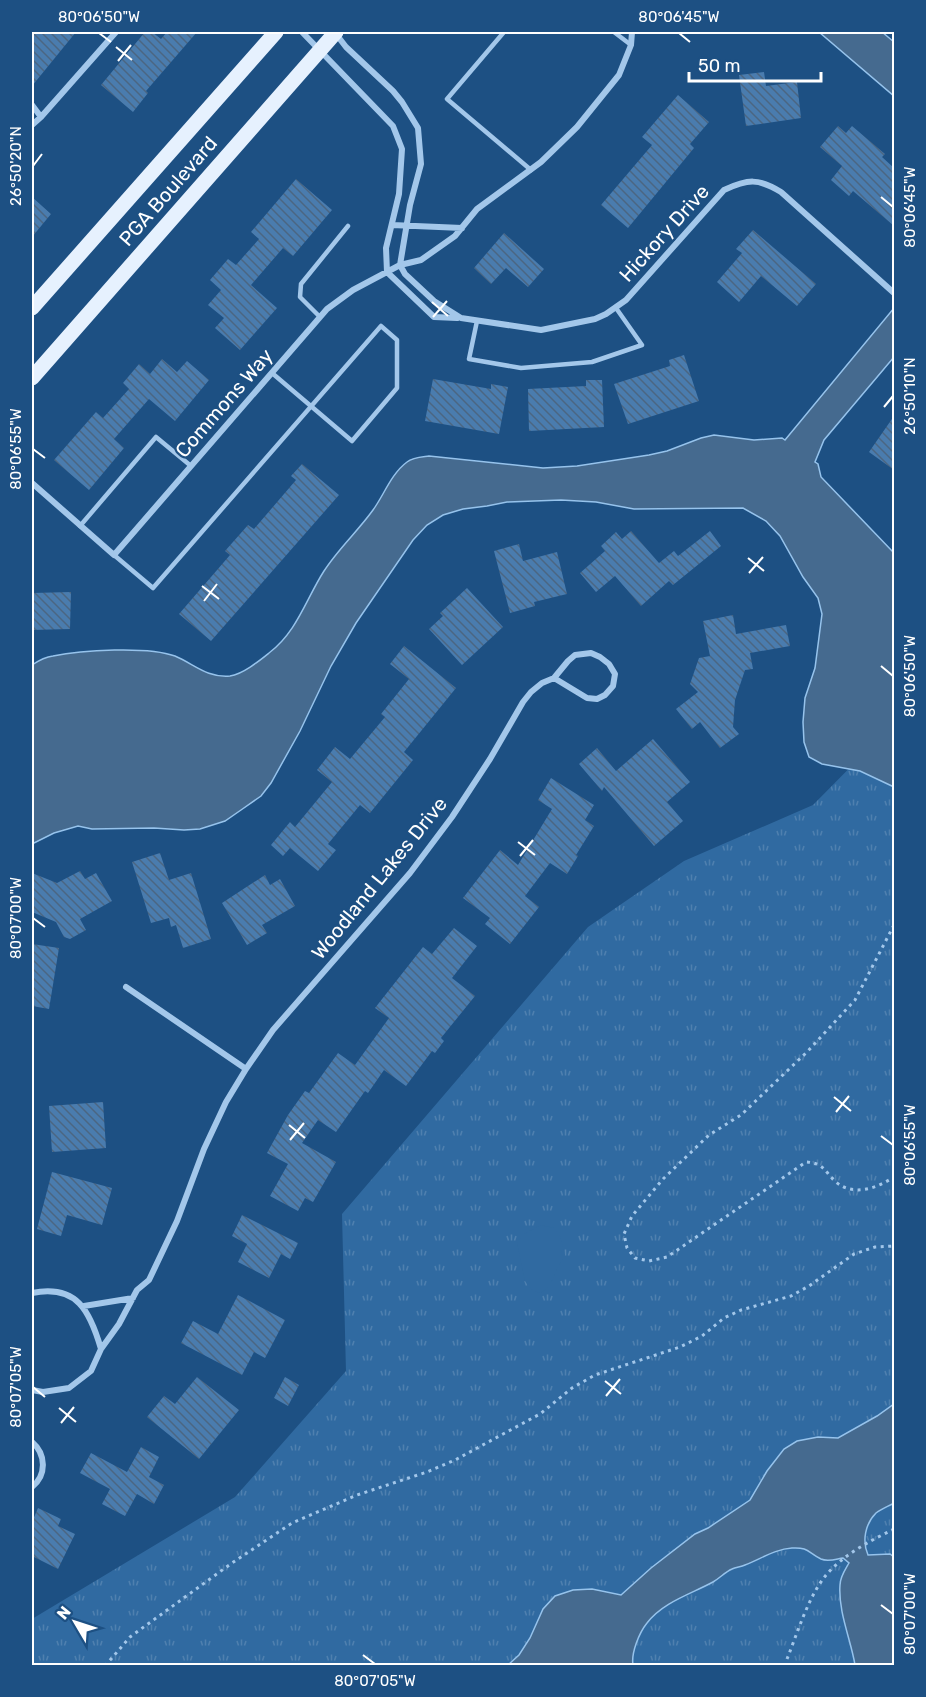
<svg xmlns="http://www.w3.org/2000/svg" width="926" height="1697" viewBox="0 0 926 1697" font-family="Rubik,sans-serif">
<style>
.grass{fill:url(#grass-tufts)}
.park{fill:#306aa1}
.water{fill:#456a8f;stroke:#96c3ec;stroke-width:1.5}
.building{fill:url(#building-back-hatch)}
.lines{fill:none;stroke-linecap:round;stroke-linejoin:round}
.path{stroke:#a3c7ea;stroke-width:3;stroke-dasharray:3 4.5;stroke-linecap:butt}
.lane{stroke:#a3c7ea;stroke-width:4.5}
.street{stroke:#a3c7ea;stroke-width:6}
.primary{stroke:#e6f1fe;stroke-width:15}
.ticks{fill:none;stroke:#fff;stroke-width:2}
.labels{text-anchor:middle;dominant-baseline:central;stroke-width:4.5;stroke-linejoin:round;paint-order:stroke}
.street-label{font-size:20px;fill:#fff;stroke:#1d5083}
.neatline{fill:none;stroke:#fff;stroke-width:2}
.ticks-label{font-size:15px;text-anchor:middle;fill:#fff}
</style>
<defs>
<pattern id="grass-tufts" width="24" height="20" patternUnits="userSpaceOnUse" patternTransform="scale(1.5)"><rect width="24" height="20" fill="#306aa1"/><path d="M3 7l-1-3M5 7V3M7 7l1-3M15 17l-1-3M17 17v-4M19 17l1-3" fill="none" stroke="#4f80af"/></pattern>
<pattern id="building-back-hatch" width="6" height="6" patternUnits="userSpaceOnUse" patternTransform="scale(1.5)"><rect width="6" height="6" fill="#4a7cae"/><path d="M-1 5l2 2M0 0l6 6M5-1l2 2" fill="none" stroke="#4b6682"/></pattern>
</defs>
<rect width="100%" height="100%" fill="#1d5083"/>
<path class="grass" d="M894 723V1665L32 1666V1619L235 1497 346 1371 342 1214 588 927 684 861 813 805Z"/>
<path class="park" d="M540 1225 554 1228 560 1236 565 1255C562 1261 557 1267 555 1274 550 1284 550 1289 539 1293L531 1289 525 1281 517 1243 523 1235Z"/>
<path class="water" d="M819 32H882L894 42V96Z
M894 308V357L824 440 815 462 818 464 821 477 894 553V787L860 771 822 764 809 757 804 742 803 722 805 698 815 668 822 614 818 598 803 577 780 536 766 521 743 508 634 509 596 502 561 500 507 502 487 506 463 509 443 515 427 525 413 540 356 623 331 666 300 731 271 783 261 796 241 810 225 821 200 829 184 830 154 828 92 829 78 826 54 833 32 844V665C38 661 45 657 53 656 81 650 148 646 175 656 194 664 207 678 230 676 243 674 259 661 269 653 297 632 306 599 324 571 338 549 358 531 373 510 384 495 391 474 407 462 413 457 421 457 429 456L543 468 577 466 649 455 667 451 701 438 714 435 754 440 782 438 785 440Z
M894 1404V1503C889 1506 881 1509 876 1513 865 1524 862 1541 868 1555L890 1554 894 1557V1665H855C851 1640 838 1612 840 1585 840 1577 845 1570 849 1563L843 1558C836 1559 828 1562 821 1559 808 1553 809 1547 792 1548 775 1549 761 1559 745 1565 741 1567 736 1567 732 1569 725 1572 720 1578 713 1582 691 1594 663 1602 647 1623 639 1633 631 1653 633 1665H508L519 1655 530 1638 543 1609 555 1596 573 1590 592 1589 621 1595 651 1568 695 1534 708 1528 750 1500 767 1471 784 1449 797 1441 818 1437 838 1438 877 1416Z"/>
<path class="building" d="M32 32H76L32 86Z
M145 32H152L161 39 167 32H197L146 91 148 93 133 112 101 85Z
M764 72 766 86 797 82 801 118 746 126 739 75Z
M678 95 709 122 690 144 694 148 628 228 601 205 652 145 642 137Z
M838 126 846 133 852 126 885 154 882 157 894 168V226L853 191 849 196 831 180 842 166 820 147Z
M296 179 332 210 293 256 283 248 251 285 277 308 240 350 215 328 224 318 208 305 221 290 210 280 228 259 236 265 259 239 251 232Z
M32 197 51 214 32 237Z
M753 230 816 284 797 306 761 276 739 302 717 282 742 253 736 249Z
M504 233 544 269 528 287 506 268 491 284 474 268Z
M684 355 699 401 628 424 614 384 670 366 669 360Z
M162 359 177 372 187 361 209 380 175 421 149 399 114 439 124 448 89 490 54 460 96 412 103 418 129 389 123 383 139 364 150 374Z
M433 379 491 389V384L508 387 499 434 425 421Z
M586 380H602L604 427 529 431 528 389 586 386Z
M894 416V470L869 452Z
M302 464 339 495 211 641 179 614 230 555 225 551 248 525 254 529 296 480 291 476Z
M631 531 659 563 674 551 678 556 710 531 721 546 673 585 669 581 641 606 615 576 596 592 580 573 605 551 601 546 616 532 622 539Z
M519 544 523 561 557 552 567 594 534 602 535 606 510 613 494 551Z
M467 588 503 627 462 665 429 629 443 616 440 613Z
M71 592 70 629 32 630V593Z
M733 615 736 634 786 625 790 646 750 653 753 669 745 670 735 700 733 727 739 734 720 748 700 722 692 729 676 709 698 692 690 684 699 658 710 656 703 621Z
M404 646 456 688 404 752 413 760 370 813 360 805 328 844 336 850 318 871 290 848 283 856 271 845 290 822 295 827 332 782 317 770 335 747 350 759 385 717 381 714 409 679 390 664Z
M653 739 690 782 667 802 683 821 654 846 604 787 602 791 579 764 597 748 616 771Z
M551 778 594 805 585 820 594 826 576 855 578 856 567 874 550 863 525 896 539 907 510 944 485 924 490 918 463 898 500 850 518 865 552 809 538 800Z
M160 853 169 880 191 873 211 939 183 948 176 925 171 927 169 918 151 923 132 862Z
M80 871 85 879 96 873 112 901 80 919 86 930 70 939 64 937 56 922 32 912V873L57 883Z
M265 875 270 885 280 879 295 906 262 925 267 933 247 945 222 903Z
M454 928 477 946 452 978 475 996 441 1038 444 1041 435 1053 432 1051 406 1086 384 1070 368 1093 365 1091 336 1132 318 1120 302 1143 336 1162 313 1202 305 1198 298 1211 270 1196 288 1164 267 1153 288 1115 305 1091 309 1093 338 1053 355 1065 389 1018 375 1008 423 947 432 954Z
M32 944 59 948 49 1009 32 1006Z
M103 1102 106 1148 52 1152 49 1106Z
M52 1172 112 1188 102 1225 67 1215 61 1236 37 1229Z
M242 1215 298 1243 290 1259 281 1254 269 1278 238 1262 247 1244 232 1236Z
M238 1295 285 1320 265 1358 254 1352 242 1375 181 1343 193 1321 218 1334Z
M197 1377 239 1410 199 1459 147 1417 164 1396 175 1404Z
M285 1377 299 1385 288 1406 274 1398Z
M141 1447 159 1457 149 1477 164 1485 154 1504 137 1494 125 1516 102 1504 110 1489 80 1473 91 1453 127 1472Z
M38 1508 61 1519 58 1526 75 1534 58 1569 32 1556V1522Z"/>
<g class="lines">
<path class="path" d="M894 925 855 1000 808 1051 741 1115 709 1135 663 1179 632 1216 624 1234 627 1248 635 1258 649 1261 667 1257 806 1162C824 1163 824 1171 836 1182 854 1197 877 1188 894 1177
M787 1659C797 1634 807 1601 823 1579 840 1556 870 1541 894 1529
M105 1666 130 1637 232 1563 292 1523 357 1495 427 1472 455 1460 540 1414 572 1388 595 1375 680 1347 702 1336 724 1318 741 1310 791 1296 809 1286 854 1254 875 1247 894 1246"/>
<path class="lane" d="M504 32 447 99 531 170
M614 32 631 45
M320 317 300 297 301 284 348 226
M477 321 469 359 521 368 592 362 642 345 616 308
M80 526 156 437 191 466
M114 555 153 588 381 326 397 340V388L352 441 272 373"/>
<path class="street" d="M302 32 393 126 402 149 399 194 386 248 387 272 434 317 457 318
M336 34 346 47 393 91 402 102 418 128 421 164 410 205 400 265 405 274 434 301 461 318 541 330 595 319 606 314 626 300 724 190C748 179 758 178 781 192L894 293
M32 105 41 117
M32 125 41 117 116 32
M392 225 462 228
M32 483 114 555 327 309 353 290 400 265 421 260 455 236 477 209 541 162 577 127 619 75 631 45 632 32
M126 987 246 1069
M32 1293C77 1284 90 1311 101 1349
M84 1306 133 1298
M32 1390 43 1392 69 1388 91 1371 101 1349 119 1324 137 1290 149 1280 177 1221 204 1149 226 1102 246 1069 273 1030 410 873 452 817 490 759 523 702 531 692 542 683 554 678 568 661 575 655 591 653 600 657 609 664 615 674 613 686 605 695 597 699 587 698 554 678
M32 1442C46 1454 47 1475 32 1487"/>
<path class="primary" d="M32 308 276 32
M32 378 336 32"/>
</g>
<path class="ticks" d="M99 33 111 42M679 33 690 42M116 47 132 60M118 61 131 45M33 166 42 154M881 197 893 207M432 302 448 316M433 317 447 301M884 407 893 396M33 449 45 458M748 558 764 571M749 573 763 557M202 586 219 599M204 601 217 584M881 666 893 676M518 842 535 855M520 856 533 840M33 918 45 927M834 1097 851 1111M836 1112 849 1096M289 1125 305 1138M881 1136 893 1145M290 1140 304 1123M605 1381 621 1394M33 1387 45 1397M606 1396 620 1379M59 1408 76 1422M61 1423 74 1407M881 1605 893 1614M363 1655 375 1664"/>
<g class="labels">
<g class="street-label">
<text transform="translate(168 191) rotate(-49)">PGA Boulevard</text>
<text transform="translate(664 233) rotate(-48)">Hickory Drive</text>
<text transform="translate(224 403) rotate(-49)">Commons Way</text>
<text transform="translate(379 878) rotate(-51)">Woodland Lakes Drive</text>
</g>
</g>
<rect width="926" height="1697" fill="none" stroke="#1d5083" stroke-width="66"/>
<g transform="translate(75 1622) rotate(309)" stroke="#1d5083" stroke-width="4.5" paint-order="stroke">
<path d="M0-4.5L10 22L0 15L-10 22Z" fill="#ffffff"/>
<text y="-9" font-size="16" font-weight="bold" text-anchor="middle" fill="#ffffff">N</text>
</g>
<path d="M689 72v9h132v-9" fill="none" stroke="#ffffff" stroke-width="3"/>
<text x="698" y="72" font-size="18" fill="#ffffff" stroke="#1d5083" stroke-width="4.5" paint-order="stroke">50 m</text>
<rect x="33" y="33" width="860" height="1631" class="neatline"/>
<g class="ticks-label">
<text x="99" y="22">80°06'50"W</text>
<text x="679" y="22">80°06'45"W</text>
<text transform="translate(16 166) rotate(-90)" y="5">26°50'20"N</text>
<text transform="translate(910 207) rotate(-90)" y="5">80°06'45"W</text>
<text transform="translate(910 396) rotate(-90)" y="5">26°50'10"N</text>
<text transform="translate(16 449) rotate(-90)" y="5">80°06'55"W</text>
<text transform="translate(910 676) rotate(-90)" y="5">80°06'50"W</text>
<text transform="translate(16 918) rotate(-90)" y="5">80°07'00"W</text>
<text transform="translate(910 1145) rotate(-90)" y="5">80°06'55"W</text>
<text transform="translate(16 1387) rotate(-90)" y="5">80°07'05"W</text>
<text transform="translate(910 1614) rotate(-90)" y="5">80°07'00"W</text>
<text x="375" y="1686">80°07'05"W</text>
</g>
</svg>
